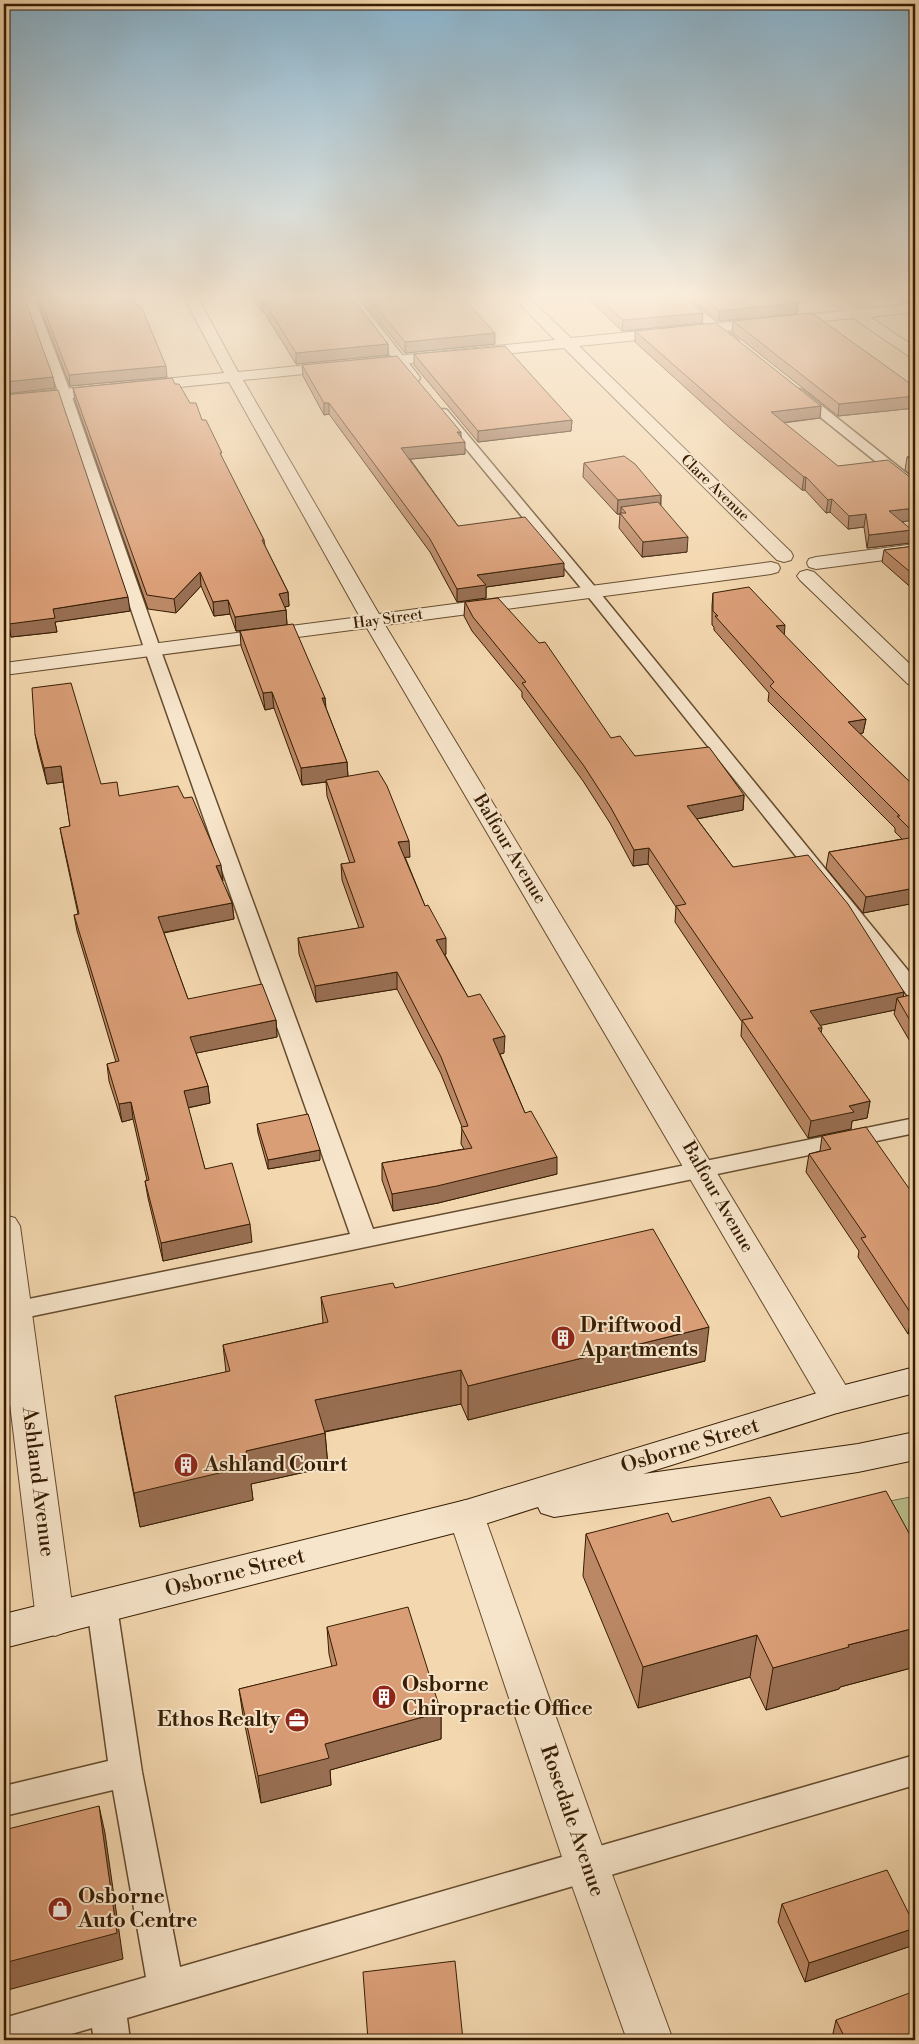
<svg xmlns="http://www.w3.org/2000/svg" width="919" height="2044" viewBox="0 0 919 2044" font-family="'Libre Bodoni',serif">
<style>
.green{fill:#babe8b;stroke:#786e47}
.lines{fill:none;stroke-linecap:round;stroke-linejoin:round}
.lane-casing{stroke:#654c2e;stroke-width:3}
.street-casing{stroke:#654c2e;stroke-width:2}
.secondary-casing{stroke:#361d03;stroke-width:2}
.lane{fill:#f7e5cb;fill-rule:evenodd}
.street{fill:#f7e5cb;fill-rule:evenodd}
.secondary{fill:#f7e5cb;fill-rule:evenodd}
.wall{fill:#b86;stroke:#361d03}
.shaded-wall{fill:#996f53;stroke:#361d03}
.building{fill:#da9e77;stroke:#361d03}
.labels{text-anchor:middle;dominant-baseline:central;stroke-width:4;stroke-linejoin:round;paint-order:stroke}
.far-street-label{font-size:15px;fill:#361d03;stroke:#f7e5cb}
.street-label{font-size:18px;fill:#361d03;stroke:#f7e5cb}
.near-poi-label{font-size:21px;font-weight:bold;fill:#361d03;stroke:#f7e5cb;text-anchor:start}
.near-street-label{font-size:21px;fill:#361d03;stroke:#f7e5cb}
</style>
<rect width="100%" height="100%" fill="#f3d7af"/>
<filter id="stains"><feTurbulence type="fractalNoise" baseFrequency=".004" numOctaves="4"/><feColorMatrix values="0 0 0 0 .2 0 0 0 0 .09 0 0 0 0 .02 0 0 0 .5 -.17"/></filter>
<radialGradient id="worn" r=".72"><stop offset=".6" stop-color="#630" stop-opacity="0"/><stop offset="1" stop-color="#630" stop-opacity=".3"/></radialGradient>
<path class="green" d="M915 1496V1590L870 1505Z"/>
<g class="lines">
<defs>
<path id="lane" d="M23 294H33L71 394 161 651 373 1229 915 1118V1133L4 1322V1304L350 1234 145 651 59 394Z
M343 294H354L418 375 420 378 418 381H410Z
M669 294H681L737 339 739 341 737 343H729Z
M798 389 802 390 915 480V490L910 489 794 396 792 393Z
M443 409 447 410 596 588 915 979V998L908 996 586 594 439 416 437 413Z
M102 1594 113 1598 117 1607 142 1772 180 1967 915 1755V1785L127 2018 130 2040H94L92 2028 51 2040H4V2018L146 1977 113 1790 4 1816V1786L108 1761 87 1607 91 1598Z"/>
<path id="street" d="M182 294H196L238 372 555 340 510 294H525L571 338 843 311 820 294H837L859 309 915 304V312L870 317 915 347V358L910 357 853 318 579 346 791 552 793 556 791 560 784 562 777 560 564 348 243 380 379 614 771 562 778 564 780 568 778 572 771 574 385 625 849 1391 854 1400 849 1409 837 1413 825 1409 367 628 4 675V663L360 617 229 382 4 405V395L224 373Z
M915 544V556L816 569 809 567 807 563 809 559 816 557Z
M807 570 814 572 915 669V686L908 684 800 580 797 576 800 572Z
M4 1215 15 1218 20 1226 74 1619 69 1631 55 1636 41 1631 36 1619 4 1354Z
M466 1500 479 1504 484 1515 609 1866 673 2040H627L565 1866 448 1515 453 1504Z"/>
<path id="secondary" d="M915 1367V1393L837 1413 643 1474 858 1444 915 1432V1460L858 1472 554 1517 541 1513 538 1507 466 1530 4 1648V1614L466 1500 837 1387Z"/>
</defs>
<use href="#lane" class="lane-casing"/>
<use href="#street" class="street-casing"/>
<use href="#secondary" class="secondary-casing"/>
<use href="#lane" class="lane"/>
<use href="#street" class="street"/>
<use href="#secondary" class="secondary"/>
</g>
<path class="wall" d="M35 294H130L167 377 70 386Z
M250 294H349L388 344V355L296 364 264 312H262Z
M357 294H460L495 344 405 353Z
M583 294H680L703 313 702 323 622 331Z
M684 294H785L798 303 797 314 719 321Z
M891 294H915V303H904Z
M733 321 915 387V408L838 416 732 332Z
M635 331 821 406 820 418 784 423 903 522 910 543 867 548 864 527 848 529 830 512 826 513 805 490H802L731 429 635 342Z
M414 354 572 420 571 431 478 442 414 365Z
M302 365 461 436 465 454 410 459 458 526 564 576 486 587V598L457 602 430 552 329 414 324 415 303 376Z
M73 388 190 403 202 420 264 540 265 546 288 592 289 606 285 607 286 610 287 625 325 698 326 708 347 762 348 776 410 857H405L425 906 446 954 445 955 468 997 504 1053 500 1054 525 1113 557 1174 438 1203 393 1211 382 1180V1163L464 1149 461 1144 462 1127 441 1074 397 989 316 1002 299 954 298 938 359 928 342 880 341 864 350 863 327 796 326 782 302 785 274 708 265 710 241 646 240 631H236L230 614 214 616 201 586 176 613 148 609 75 400Z
M4 395 130 611 55 622 57 632 11 637 4 611Z
M915 456V479L905 470 907 457Z
M584 463 661 495V506L687 552 642 557 619 528 620 514H617L583 477Z
M915 546V591L882 562 884 550Z
M713 593 784 635 866 719 863 733 860 734 912 784H915V903L863 913 826 868 829 852 902 839 895 832V828L768 701 769 693 714 630V627L712 625V606Z
M465 602 611 738 635 756 744 795 743 810 697 819 733 867 904 992 903 997 915 994V1050L894 1014 895 1010 820 1025 822 1028 821 1033 870 1101 867 1118 852 1121 851 1129 808 1138 741 1036 742 1022 675 922 676 907 648 864 633 866 610 823 583 781 522 697V692L472 631 464 616Z
M35 734 101 784 119 796 184 798 232 903 234 919 164 933 188 999 276 1020 277 1037 196 1053 208 1086 210 1103 188 1108 205 1169 252 1242 163 1261 148 1198 145 1181 147 1180 133 1119 122 1122 109 1081 107 1064 116 1062 77 931 74 915 78 914 63 844 60 828 70 826 63 782 47 784 38 749Z
M257 1124 320 1160 268 1169 258 1133Z
M822 1136 915 1197V1332L908 1334 858 1257 859 1251 806 1172 809 1154 820 1151Z
M395 1288 705 1361 468 1420 461 1404 325 1432 328 1467 251 1484 253 1500 140 1527 121 1430 115 1396 226 1372 223 1345 323 1323 321 1297Z
M781 1517 915 1544V1667L840 1687 839 1689 766 1710 750 1677 638 1708 583 1576 586 1534 672 1522Z
M327 1627 441 1712V1739L330 1770 331 1785 261 1803 243 1716 239 1689 332 1667 329 1654Z
M915 1788V1806L911 1798 914 1789Z
M782 1904 915 1926V1931L911 1946 805 1982 778 1922Z
M836 2020 915 2040H833L832 2038Z"/>
<path class="shaded-wall" d="M261 301H264V312H262Z
M798 303 797 314 719 321V311Z
M703 313 702 323 622 331 623 320Z
M495 333V344L405 353V342Z
M388 344V355L296 364V353Z
M166 366 167 377 70 386 69 375Z
M53 377 55 388 4 394V382Z
M915 396V408L838 416 839 404Z
M324 403H329V414L324 415Z
M821 406 820 418 770 424 771 412Z
M572 420 571 431 478 442V431Z
M457 432H461V442H465V454L402 460 401 448Z
M804 477H806L805 490H802Z
M661 495 660 510 621 507V514H617L618 500Z
M832 499 830 512 826 513 828 500Z
M915 508V520L887 524 889 511Z
M866 514 864 527 848 529 849 516Z
M912 530 910 543 867 548 869 535Z
M688 537 687 552 642 557 643 542Z
M564 563V576L486 587V598L457 602V589L477 575Z
M200 572 201 586 176 613 174 599Z
M288 592 289 606 280 608 279 594Z
M128 597 130 611 55 622 57 632 11 637 9 624 53 609Z
M228 600 230 614 214 616 213 602Z
M286 610 287 625 236 631 235 617Z
M785 625 784 639 776 626Z
M272 692 274 708 265 710 263 693Z
M322 698H325L326 714Z
M866 719 863 733 846 737 848 722Z
M347 762 348 779 302 785 301 768Z
M61 766 63 782 47 784 44 768Z
M744 795 743 810 685 821 687 806Z
M409 841 410 857 399 858 398 842Z
M649 848 648 864 633 866 634 850Z
M221 865 223 881 216 866Z
M915 888V903L863 913 866 897Z
M232 903 234 919 160 933 158 917Z
M446 938V954L437 956 436 940Z
M397 972V989L316 1002 315 986Z
M904 992 902 1006 897 998 895 1010 808 1028 810 1011Z
M276 1020 277 1037 192 1054 190 1037Z
M505 1036 504 1053 493 1056V1039Z
M208 1086 210 1103 186 1108 184 1091Z
M870 1101 867 1118 852 1121 851 1129 808 1138 811 1121 849 1106Z
M131 1102 133 1119 122 1122 119 1104Z
M320 1150V1160L268 1169V1160Z
M557 1157V1174L438 1203 393 1211 392 1194Z
M250 1224 252 1242 163 1261 161 1243Z
M915 1314V1332L908 1334 912 1315Z
M709 1327 705 1361 468 1420V1386Z
M461 1370V1404L317 1433 315 1400Z
M325 1433 328 1467 251 1484 253 1500 140 1527 134 1493 246 1451Z
M915 1628V1667L840 1687 839 1689 766 1710 773 1668 848 1645Z
M757 1635 750 1677 638 1708 643 1667Z
M441 1712V1739L330 1770 331 1785 261 1803 258 1776 325 1744Z
M99 1806 105 1833 123 1959 4 1991V1963Z
M915 1928V1931L911 1946 805 1982 809 1963Z"/>
<path class="building" d="M4 294H23L53 377 4 382Z
M38 294H130L135 304 141 306 166 366 69 375Z
M256 294H349L388 344 296 353 264 301H261Z
M365 294H460L495 333 405 342Z
M594 294H680L703 313 623 320Z
M698 294H785L798 303 719 311Z
M812 313 915 387V396L839 404 733 321Z
M716 323 821 406 771 412 838 466 888 460 911 478 915 479V508L889 511 912 530 869 535 866 514 849 516 832 499 828 500 806 477H804L732 416 635 331Z
M505 346 572 420 478 431 414 354Z
M397 356 461 432H457L465 442 401 448 458 526 525 517 564 563 477 575 486 585 457 589 430 539 329 403H324L302 365Z
M172 378 175 384H179L190 403H196L202 420H206L222 453H220L264 540H262L288 592 279 594 286 610 235 617 228 600 213 602 200 572 174 599 147 595 73 388Z
M58 390 128 597 53 609 55 618 9 624 4 606V395Z
M624 456 635 464 661 495 618 500 584 463Z
M915 456V464L907 457Z
M658 502 688 537 643 542 620 513H626L621 507Z
M915 546V576L884 550Z
M749 587 785 625 776 626 866 719 848 722 912 784H915V834L897 816H900L770 686 774 682 715 616H718L713 611V593Z
M498 598 539 643 545 642 611 738 620 736 635 756 709 747 744 795 687 806 733 867 808 855 848 904 904 992 810 1011 822 1028H818L870 1101 849 1106 854 1112 811 1121 742 1020 753 1018 676 906 686 904 649 848 634 850 611 808 584 766 522 683 526 682 473 617 465 602Z
M293 624 325 698H322L347 762 301 768 272 692 263 693 240 631Z
M71 683 101 784 117 782 119 796 178 786 184 798 192 797 221 865 216 866 232 903 158 917 188 999 262 984 276 1020 190 1037 208 1086 184 1091 205 1169 232 1163 250 1224 161 1243 145 1181 149 1180 131 1102 119 1104 107 1064 119 1061 74 915 79 914 60 828 70 826 61 766 44 768 35 734 32 688Z
M378 771 387 786 409 841 398 842 425 906 428 905 446 938 436 940 468 997 480 994 505 1036 493 1039 525 1113 531 1111 557 1157 437 1186 392 1194 382 1163 472 1148 461 1127 468 1126 441 1057 397 972 315 986 298 938 364 927 341 864 355 862 326 780Z
M915 837V888L866 897 829 852Z
M915 994V1029L897 998Z
M308 1114 320 1150 268 1160 257 1124Z
M866 1127 915 1197V1314L912 1315 861 1238 866 1237 809 1154 831 1149 822 1136Z
M653 1229 709 1327 468 1386 461 1370 315 1400 325 1433 246 1451 249 1466 134 1493 115 1396 230 1371 223 1345 328 1322 321 1297 393 1283 395 1288Z
M886 1491 915 1544V1628L848 1645 849 1647 773 1668 757 1635 643 1667 586 1534 668 1513 672 1522 770 1497 781 1517Z
M408 1607 441 1712 325 1744 329 1758 258 1776 239 1689 337 1665 327 1627Z
M99 1806 117 1933 4 1963V1830Z
M887 1870 915 1926V1928L809 1963 782 1904Z
M455 1961 463 2040H368L363 1972Z
M915 1991V2040H846L836 2020Z"/>
<linearGradient id="sky" x2="0" y2="1"><stop stop-color="#89b6d2"/><stop offset="0.51" stop-color="#faeddb"/><stop offset="1" stop-color="#faeddb" stop-opacity="0"/></linearGradient>
<rect width="919" height="580" fill="url(#sky)"/>
<defs>
<symbol id="building-disc" viewBox="-11 -11 22 22"><circle r="9.5" fill="#8f2418" stroke="#f7e5cb"/><path d="M-4-6H4V6H1V3H-1V6H-4ZM-2.5-4.3h1.7v1.8h-1.7ZM.8-4.3h1.7v1.8H.8ZM-2.5-1h1.7V.8h-1.7ZM.8-1h1.7V.8H.8Z" fill="#fff"/></symbol>
<symbol id="office-disc" viewBox="-11 -11 22 22"><circle r="9.5" fill="#8f2418" stroke="#f7e5cb"/><path d="M-6-3h4V-5.5h4V-3h4V5H-6ZM-1-4.5V-3h2v-1.5ZM-6 0V1H6V0Z" fill="#fff"/></symbol>
<symbol id="shop-disc" viewBox="-11 -11 22 22"><circle r="9.5" fill="#8f2418" stroke="#f7e5cb"/><path d="M-5-2.5h2.3a2.7 3.5 0 0 1 5.4 0H5L5.5 6h-11ZM-1.5-2.5h3a1.5 2.3 0 0 0-3 0Z" fill="#fff"/></symbol>
</defs>
<g fill-rule="evenodd">
<use href="#building-disc" x="549" y="1324" width="28" height="28"/>
<use href="#building-disc" x="172" y="1451" width="28" height="28"/>
<use href="#building-disc" x="370" y="1683" width="28" height="28"/>
<use href="#office-disc" x="283" y="1706" width="28" height="28"/>
<use href="#shop-disc" x="46" y="1895" width="28" height="28"/>
</g>
<g class="labels">
<g class="far-street-label">
<text transform="translate(715 488) rotate(44)">Clare Avenue</text>
<text transform="translate(388 619) rotate(-8)">Hay Street</text>
</g>
<g class="street-label">
<text transform="translate(510 849) rotate(59)">Balfour Avenue</text>
<text transform="translate(718 1197) rotate(60)">Balfour Avenue</text>
</g>
<g class="near-poi-label">
<text x="580" y="1326">Driftwood<tspan x="580" dy="24">Apartments</tspan></text>
<text x="204" y="1465">Ashland Court</text>
<text x="402" y="1685">Osborne<tspan x="402" dy="24">Chiropractic Office</tspan></text>
<text x="280" y="1720" text-anchor="end">Ethos Realty</text>
<text x="78" y="1897">Osborne<tspan x="78" dy="24">Auto Centre</tspan></text>
</g>
<g class="near-street-label">
<text transform="translate(690 1446) rotate(-17)">Osborne Street</text>
<text transform="translate(38 1482) rotate(83)">Ashland Avenue</text>
<text transform="translate(235 1573) rotate(-14)">Osborne Street</text>
<text transform="translate(572 1821) rotate(71)">Rosedale Avenue</text>
</g>
</g>
<rect width="919" height="2044" fill="none" stroke="#f3d7af" stroke-width="20"/>
<rect x="5" y="5" width="909" height="2034" fill="none" stroke="#361d03" stroke-width="2.5"/>
<rect x="10" y="10" width="899" height="2024" fill="none" stroke="#361d03"/>
<rect width="100%" height="100%" filter="url(#stains)"/>
<rect width="100%" height="100%" fill="url(#worn)"/>
</svg>
